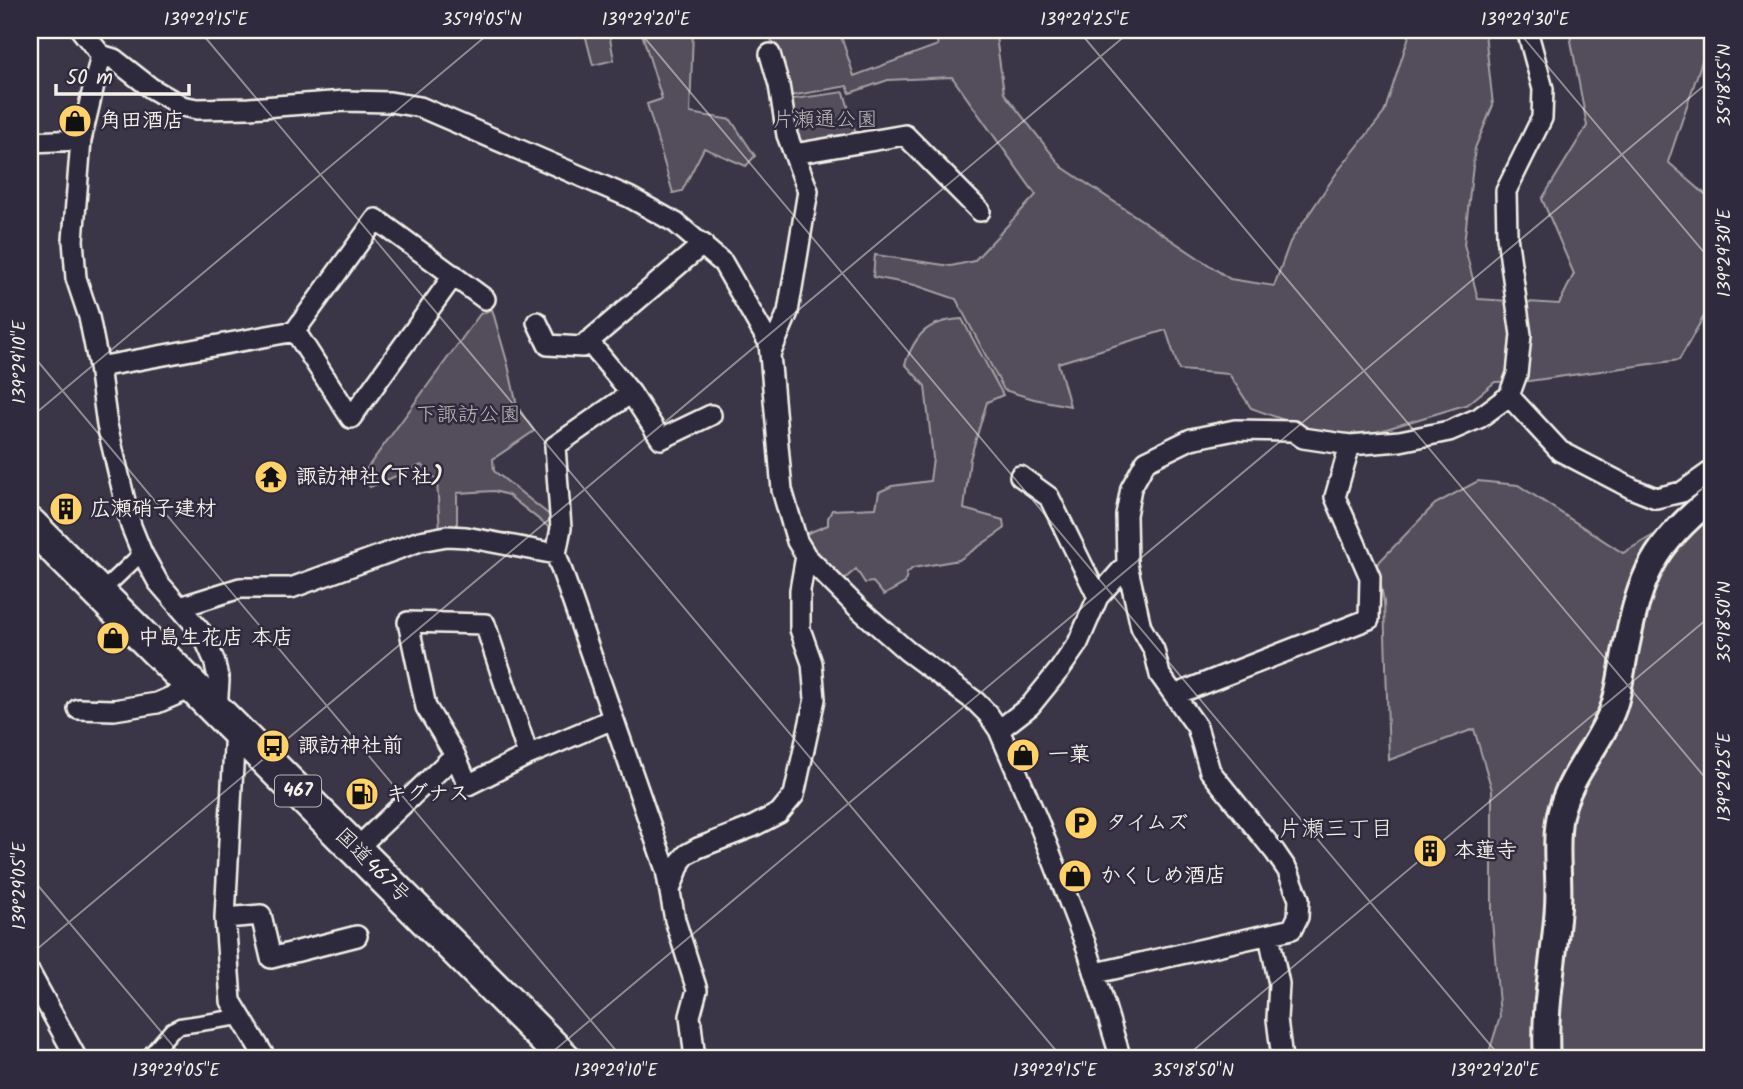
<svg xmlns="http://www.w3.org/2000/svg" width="1743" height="1089" viewBox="0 0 1743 1089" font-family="Kalam,'Klee One',sans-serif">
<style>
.green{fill:#534e5c;stroke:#a4a0a2;stroke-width:2}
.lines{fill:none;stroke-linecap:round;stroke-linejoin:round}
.pedestrian-casing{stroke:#f4f1e8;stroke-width:19}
.minor-casing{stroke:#f4f1e8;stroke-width:24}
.tertiary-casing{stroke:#f4f1e8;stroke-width:30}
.trunk-casing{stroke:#f4f1e8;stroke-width:37}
.pedestrian{stroke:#2f2a3d;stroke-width:14}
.minor{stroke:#2f2a3d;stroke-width:19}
.tertiary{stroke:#2f2a3d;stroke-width:24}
.trunk{stroke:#2f2a3d;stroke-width:32}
.ticks{fill:none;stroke:#f4f1e8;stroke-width:2;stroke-opacity:0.45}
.labels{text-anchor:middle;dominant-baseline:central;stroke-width:5;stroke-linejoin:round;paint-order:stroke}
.shield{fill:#2f2a3d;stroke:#b9b5b5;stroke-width:2}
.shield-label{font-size:19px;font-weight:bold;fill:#f4f1e8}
.park-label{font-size:21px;fill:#bcb8b7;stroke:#2f2a3d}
.poi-label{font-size:21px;font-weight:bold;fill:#f4f1e8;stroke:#2f2a3d;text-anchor:start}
.street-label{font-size:21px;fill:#f4f1e8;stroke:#2f2a3d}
.neighbourhood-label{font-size:23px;fill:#f4f1e8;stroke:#2f2a3d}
.neatline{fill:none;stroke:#f4f1e8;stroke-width:2.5}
.ticks-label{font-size:18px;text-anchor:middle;fill:#f4f1e8}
</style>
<rect width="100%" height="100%" fill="#3b3647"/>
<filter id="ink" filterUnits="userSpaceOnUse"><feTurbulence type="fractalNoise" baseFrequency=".0143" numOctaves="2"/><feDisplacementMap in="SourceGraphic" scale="14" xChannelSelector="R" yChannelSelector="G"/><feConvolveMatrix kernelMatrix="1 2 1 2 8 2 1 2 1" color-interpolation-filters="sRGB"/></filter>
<g filter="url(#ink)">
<path class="green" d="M584 30H624L609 33 614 60 593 65Z
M641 30H693L690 113 731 120 755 156 746 166 704 148 682 191 673 193 647 104 662 99Z
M765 30H839L854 76 938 45 934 30H995L1004 93 1062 167 1230 279 1274 286 1290 242 1338 171 1384 113 1411 30H1482L1485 33 1493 105 1475 148 1464 244 1478 299 1559 304 1574 274 1542 199 1587 126 1569 30H1706L1709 40 1668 162 1713 201V300L1679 360 1529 381 1495 382 1468 404 1370 434 1320 433 1251 408 1229 374 1179 370 1166 330 1058 363 1070 406 1034 399 1004 390 956 299 915 285 873 277 875 255 951 266 974 261 1036 195 952 77 888 80 850 93 847 86 790 96 777 50Z
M844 92 857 138 797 149 786 100Z
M492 309 508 365 517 406 534 431 493 459 494 471 557 521 551 529 508 495 494 491 457 493V532H440L437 480 422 465 370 487 362 475 480 314Z
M962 319 1003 395 987 402 970 459 964 509 1003 520 1004 529 959 560 913 568 907 573 905 583 884 595 873 582 865 583 856 569 841 582 808 545 803 535 828 525V518L832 510 876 508 879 492 892 486 930 481 933 458 925 386 905 364C916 333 928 321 962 319Z
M1478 481 1518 485 1623 553 1713 500V1059H1491L1490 1049 1500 1017 1492 920V790L1474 729 1389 760 1384 602 1377 564 1435 504Z"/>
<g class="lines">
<defs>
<path id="pedestrian" d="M99 594 142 553
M147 1059 172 1030 180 1026 240 1017"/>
<path id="minor" d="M81 30 101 55 114 59 151 88 182 106 197 109 249 108 345 101 390 102 420 107 629 197 676 223 723 263 769 343 782 490 797 541 806 556 857 607 907 651 976 702 988 714 999 730 1039 824 1087 948 1121 1059
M770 54 779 85 787 135 808 191 788 312 771 352
M101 55 81 140 73 240 76 278 89 317 99 367 107 425 131 526 142 553 158 582 202 633 214 660 219 681 217 709
M30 142 81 140
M794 154 905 135 980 211
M537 322 548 345 582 347 703 244
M295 331 351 418 454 275
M588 341 631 393 661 439 711 415
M99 367 295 331 376 219 485 299
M631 393 555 446 561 528 556 554 666 870 675 920 697 990 690 1016 695 1059
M1509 396 1560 451 1633 489 1656 498 1682 492 1713 470
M1020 476 1049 497 1098 597
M180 607 240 588H291L420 541 447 536 466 537 556 554
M1174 695 1369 619 1370 577 1335 497 1350 445
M78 709 114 710 157 703 194 687
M235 728 225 918 231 1001 266 1059
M999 730 1030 706 1060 669 1078 643 1098 597 1127 564
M528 755 613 719
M356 849 455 755 468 785 528 755 485 624 408 622 426 707 455 755
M670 890 681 861 687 854 698 848 752 827 779 813 794 795 815 699 812 663 800 629V590L806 556
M225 918 261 915 271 958 357 936
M1269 935 1279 984 1277 1019 1282 1059
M30 973 77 1059
M1096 973 1292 929 1298 917 1299 899 1288 871 1275 852 1210 771 1197 727 1160 675 1154 650 1141 627 1127 564 1126 515 1131 488 1146 461 1191 439 1235 430 1293 431 1303 438 1350 445 1400 441 1449 431 1479 418 1509 396 1517 374 1521 335 1507 236 1506 191 1542 118 1543 89 1527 30"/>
<path id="tertiary" d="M1547 1059C1543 1007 1555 957 1558 906 1560 877 1554 844 1560 815 1569 775 1601 744 1614 706 1620 688 1622 667 1626 648 1641 573 1653 547 1713 497"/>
<path id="trunk" d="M30 524 565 1059"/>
</defs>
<use href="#pedestrian" class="pedestrian-casing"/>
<use href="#minor" class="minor-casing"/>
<use href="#tertiary" class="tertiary-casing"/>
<use href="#trunk" class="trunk-casing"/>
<use href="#pedestrian" class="pedestrian"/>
<use href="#minor" class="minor"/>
<use href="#tertiary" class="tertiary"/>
<use href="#trunk" class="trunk"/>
</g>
</g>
<path class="ticks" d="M199 30 1063 1059M638 30 1502 1059M1078 30 1713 787M1517 30 1713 263M30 352 623 1059M30 418 493 30M30 876 184 1059M30 955 1132 30M544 1059 1713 78M1183 1059 1713 614"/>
<defs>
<symbol id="shop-disc" viewBox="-11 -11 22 22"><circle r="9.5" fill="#ffd166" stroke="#2f2a3d"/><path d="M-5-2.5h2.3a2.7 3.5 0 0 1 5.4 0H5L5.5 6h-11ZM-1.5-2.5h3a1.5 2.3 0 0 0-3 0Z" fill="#111"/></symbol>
<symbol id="temple-disc" viewBox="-11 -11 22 22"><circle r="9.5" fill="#ffd166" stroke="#2f2a3d"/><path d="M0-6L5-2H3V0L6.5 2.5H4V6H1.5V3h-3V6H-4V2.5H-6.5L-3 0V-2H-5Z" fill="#111"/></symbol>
<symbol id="building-disc" viewBox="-11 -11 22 22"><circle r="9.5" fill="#ffd166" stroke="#2f2a3d"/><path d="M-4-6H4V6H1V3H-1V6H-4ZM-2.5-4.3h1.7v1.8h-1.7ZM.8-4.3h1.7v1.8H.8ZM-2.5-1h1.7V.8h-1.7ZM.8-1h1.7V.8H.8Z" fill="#111"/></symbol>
<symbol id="bus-disc" viewBox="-11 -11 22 22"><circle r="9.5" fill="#ffd166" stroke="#2f2a3d"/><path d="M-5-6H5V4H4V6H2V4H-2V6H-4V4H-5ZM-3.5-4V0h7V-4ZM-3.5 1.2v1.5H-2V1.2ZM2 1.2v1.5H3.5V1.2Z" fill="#111"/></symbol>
<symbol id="fuel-disc" viewBox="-11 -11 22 22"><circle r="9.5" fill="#ffd166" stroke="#2f2a3d"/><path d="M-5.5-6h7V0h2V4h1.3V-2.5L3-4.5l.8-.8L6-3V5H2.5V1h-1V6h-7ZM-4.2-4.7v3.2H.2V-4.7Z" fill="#111"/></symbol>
<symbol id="parking-disc" viewBox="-11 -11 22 22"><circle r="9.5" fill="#ffd166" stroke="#2f2a3d"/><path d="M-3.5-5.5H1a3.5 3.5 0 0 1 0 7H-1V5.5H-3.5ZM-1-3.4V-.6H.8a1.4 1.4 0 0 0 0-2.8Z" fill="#111"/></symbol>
</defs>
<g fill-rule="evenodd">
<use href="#shop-disc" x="56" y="102" width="38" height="38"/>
<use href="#temple-disc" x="252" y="458" width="38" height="38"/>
<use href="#building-disc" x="47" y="490" width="38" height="38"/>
<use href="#shop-disc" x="94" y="619" width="38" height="38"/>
<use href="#bus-disc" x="254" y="727" width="38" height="38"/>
<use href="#shop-disc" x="1004" y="736" width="38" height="38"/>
<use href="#fuel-disc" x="343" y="775" width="38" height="38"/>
<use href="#parking-disc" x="1062" y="804" width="38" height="38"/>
<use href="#building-disc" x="1411" y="832" width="38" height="38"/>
<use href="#shop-disc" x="1056" y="857" width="38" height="38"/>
</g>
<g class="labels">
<rect class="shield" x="275" y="775.5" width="46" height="31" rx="5"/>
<g class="shield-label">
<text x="298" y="791">467</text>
</g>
<g class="park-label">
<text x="825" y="120">片瀬通公園</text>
<text x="468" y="415">下諏訪公園</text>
</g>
<g class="poi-label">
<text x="100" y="121">角田酒店</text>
<text x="296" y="477">諏訪神社(下社)</text>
<text x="90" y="509">広瀬硝子建材</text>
<text x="138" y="638">中島生花店 本店</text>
<text x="298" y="746">諏訪神社前</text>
<text x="1048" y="755">一菓</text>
<text x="386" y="794">キグナス</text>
<text x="1106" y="823">タイムズ</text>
<text x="1454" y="851">本蓮寺</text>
<text x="1100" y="876">かくしめ酒店</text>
</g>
<g class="street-label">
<text transform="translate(372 866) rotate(45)">国道467号</text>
</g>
<g class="neighbourhood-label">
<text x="1336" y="830">片瀬三丁目</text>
</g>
</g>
<rect width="1743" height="1089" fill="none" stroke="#2f2a3d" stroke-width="77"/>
<path d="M56 84v10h133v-10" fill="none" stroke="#f4f1e8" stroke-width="3.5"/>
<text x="66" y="84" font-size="21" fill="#f4f1e8" stroke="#2f2a3d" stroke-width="5" paint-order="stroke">50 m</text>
<rect x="38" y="38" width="1666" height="1012" class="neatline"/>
<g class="ticks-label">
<text x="206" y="25">139°29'15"E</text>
<text x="482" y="25">35°19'05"N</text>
<text x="646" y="25">139°29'20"E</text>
<text x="1085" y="25">139°29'25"E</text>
<text x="1525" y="25">139°29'30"E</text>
<text transform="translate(1724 85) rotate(-90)" y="6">35°18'55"N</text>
<text transform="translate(1724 253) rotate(-90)" y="6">139°29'30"E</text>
<text transform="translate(19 362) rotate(-90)" y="6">139°29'10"E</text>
<text transform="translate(1724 622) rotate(-90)" y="6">35°18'50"N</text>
<text transform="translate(1724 777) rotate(-90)" y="6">139°29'25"E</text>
<text transform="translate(19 886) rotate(-90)" y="6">139°29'05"E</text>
<text x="176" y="1076">139°29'05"E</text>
<text x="616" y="1076">139°29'10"E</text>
<text x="1055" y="1076">139°29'15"E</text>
<text x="1193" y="1076">35°18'50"N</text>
<text x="1495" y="1076">139°29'20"E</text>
</g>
</svg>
